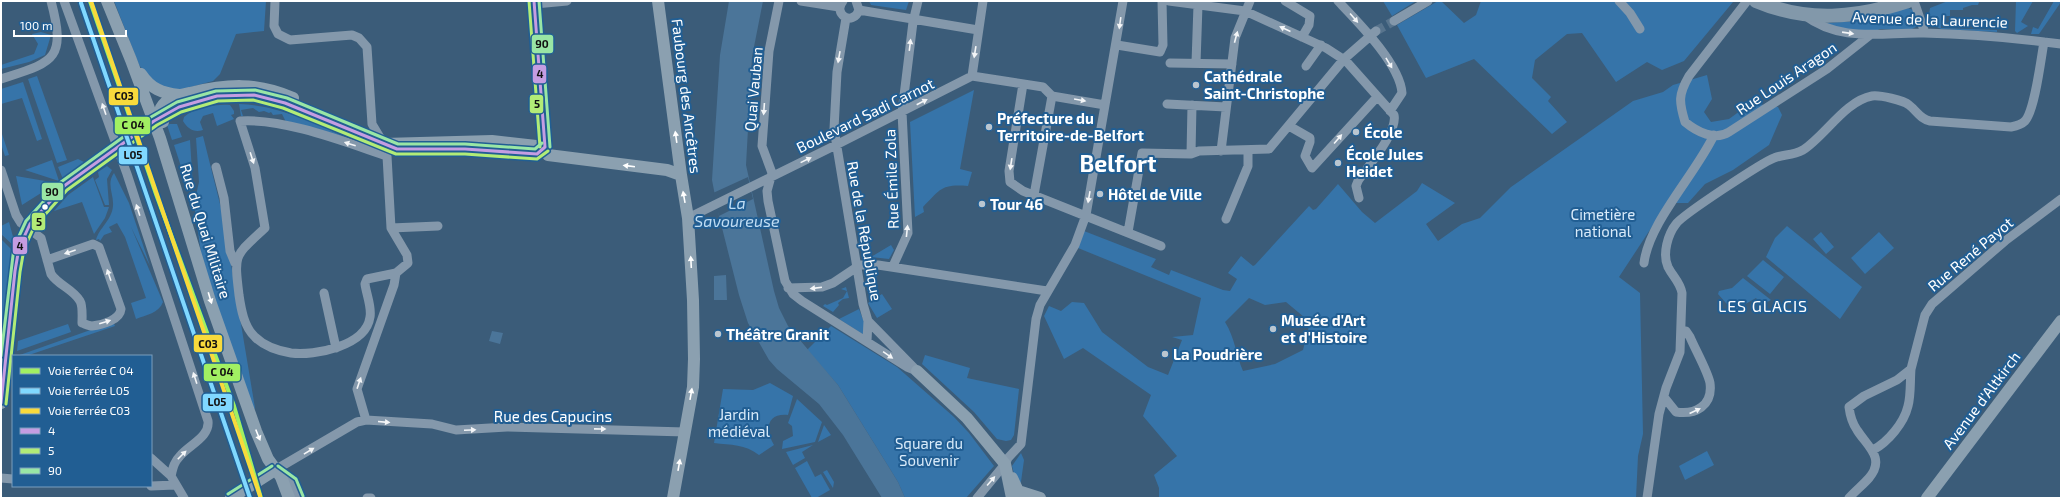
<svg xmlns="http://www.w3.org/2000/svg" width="2062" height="499" viewBox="0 0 2062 499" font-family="'Exo 2',sans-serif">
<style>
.green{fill:#3674a9;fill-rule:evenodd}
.water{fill:#4b7599}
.pier{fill:#3b5c79}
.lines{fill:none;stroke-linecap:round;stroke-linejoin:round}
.street-tunnel{stroke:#58748d;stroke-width:9;stroke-dasharray:9 4.5;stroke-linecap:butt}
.street{stroke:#8498ab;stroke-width:9}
.secondary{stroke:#8ba0b0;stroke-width:12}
.primary{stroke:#8298aa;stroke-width:14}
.bus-1-casing{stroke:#215e93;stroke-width:6}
.bus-2-casing{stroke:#215e93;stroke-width:6}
.bus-3-casing{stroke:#215e93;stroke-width:6}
.bus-1{stroke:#c59de2;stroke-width:3}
.bus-2{stroke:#b2ec77;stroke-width:3}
.bus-3{stroke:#99e6a5;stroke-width:3}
.rail-1-casing{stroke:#215e93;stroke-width:7}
.rail-2-casing{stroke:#215e93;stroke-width:7}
.rail-3-casing{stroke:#215e93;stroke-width:7}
.rail-1{stroke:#a1f062;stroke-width:4}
.rail-2{stroke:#80d8ff;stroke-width:4}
.rail-3{stroke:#f8da3c;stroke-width:4}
.oneway{fill:#f3f5f7}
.oneway2{fill:#fff}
.poi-dot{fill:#bac6d0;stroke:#215e93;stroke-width:1.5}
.bus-dot{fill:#fff;stroke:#215e93;stroke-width:1.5}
.labels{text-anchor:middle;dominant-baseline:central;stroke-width:4;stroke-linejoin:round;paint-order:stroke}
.street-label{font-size:15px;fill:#fff;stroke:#215e93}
.poi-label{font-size:15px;font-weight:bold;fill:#fff;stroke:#215e93;text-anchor:start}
.park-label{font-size:15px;fill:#d9ebfa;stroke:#215e93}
.water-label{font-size:16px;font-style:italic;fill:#c0ddf4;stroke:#215e93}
.neighbourhood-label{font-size:16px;letter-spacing:1px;fill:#fff;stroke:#215e93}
.town-label{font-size:23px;font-weight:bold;fill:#fff;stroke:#215e93}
.line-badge{stroke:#215e93;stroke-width:1.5}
.pale-badge-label{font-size:11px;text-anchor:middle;font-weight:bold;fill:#111}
</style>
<rect width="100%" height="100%" fill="#3b5c79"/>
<path class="green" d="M114 1H266L264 31 236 34 220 74 213 81 172 92 149 78 139 65Z
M869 1H909L906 10 871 5Z
M1383 1H1416L1392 16Z
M1438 1H1441L1464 23 1476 15 1481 1 1733 2 1684 61 1662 70 1647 62 1616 82 1582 33 1567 34 1535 60 1532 78 1551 97 1548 101 1567 122 1552 134 1474 59 1426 78 1397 25Z
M1948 1H1982L1979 2 1978 5H1972L1963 8V10H1950V16H1941V28L1997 30V32L1941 29 1933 25 1929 14 1930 8Z
M2016 1H2033L2021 22 2028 26 2017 33 2015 31Z
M2054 1 2061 2 2039 34H2031L2033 27 2038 29Z
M1908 8 1913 10 1917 22 1916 27 1910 30 1880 29 1873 32 1838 29 1826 23 1861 21Z
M41 32 51 35 45 55 29 62 1 69V65L34 54 38 44 32 34Z
M1707 75 1712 99 1704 112 1711 122 1729 119 1751 103 1778 107 1782 115 1769 145 1733 170 1705 184 1688 203H1675L1659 216 1619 277 1640 293 1643 434 1638 456 1636 498H1159V488L1154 475 1177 456 1143 416 1151 395 1083 348 1064 359 1044 316 1049 306 1061 311 1072 302 1084 303 1102 332 1148 367 1168 375 1182 340 1172 337 1193 335 1201 298 1078 248 1084 231 1156 259 1151 267 1169 275 1171 270 1223 290 1230 291 1237 279 1228 273 1241 256 1253 266 1255 265 1309 206 1313 210 1316 209 1338 184 1362 212 1375 223 1417 191 1422 183 1455 203 1426 224 1438 241 1462 224 1480 218 1511 187 1633 101 1663 92 1673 85ZM1249 298 1265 305 1286 302 1310 322 1303 350 1275 364 1243 371C1236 355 1235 338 1225 322Z
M37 76 67 160 57 163 28 79Z
M23 82 42 139 37 141 22 98 1 104V89Z
M974 90 960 169 972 172 968 186C941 184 941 189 923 207L924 212 915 217 910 122Z
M239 104C280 105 319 125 356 142L286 122 282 114 273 115 271 112 269 113 264 111 259 112 253 108 241 110 243 116H241Z
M230 105 234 111V114L231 115 234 119 217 126 213 113 203 116 200 122 203 130C194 133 188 129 183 121L184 117C195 107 216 104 230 105Z
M170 124H177L182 137 172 140 167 125Z
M1 131 9 155 5 156 1 144Z
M203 136 223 216 255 408 253 410 215 300 201 253 194 204 199 182 196 138Z
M190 140 193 188 189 191 174 145Z
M78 159 86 163 63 179 58 167Z
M52 160 59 181 25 170Z
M107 166 112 170 107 179 109 205H105L95 180 99 177 98 172Z
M114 173 129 203 150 266 131 227 163 302C159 313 146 315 136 319L131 303 146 298 125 237 117 223 109 227 112 232 104 235 100 241 99 239 96 240C99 228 112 220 113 206 114 194 106 184 114 173Z
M16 176 57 183 22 205Z
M93 177 104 207H109L105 218 94 234 82 202 54 211 68 195Z
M9 222 15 244 14 246 1 234V226Z
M1787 226 1862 287 1840 319 1766 257 1775 238Z
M1821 232 1834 247 1826 254 1813 239Z
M1879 232 1894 248 1865 274 1851 258Z
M1 239 12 250 1 345Z
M891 245 894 250 889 259 871 257Z
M1763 260 1784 277 1770 294 1747 276Z
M874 270 877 273 873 297 870 298V291H867V285L872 284 875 279 873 275 866 273 867 271Z
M1743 278 1771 300 1761 305 1756 298 1733 311 1718 294 1719 291 1732 288Z
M846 287 849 298 843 299 838 303 839 305 833 312 823 306 825 304 827 305 843 298 847 291 841 289Z
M882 294 892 309 877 318 868 303Z
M859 309 866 327 864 335 839 319Z
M113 322 115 326 26 356H17Z
M68 324 71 332 17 351 18 341Z
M831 326 897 367 954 417 969 433 994 466 966 498H905L898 482 838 385 807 350Z
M925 355 970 368 967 378 1019 389 1014 435 1011 440 1006 441 997 439 974 412 922 364Z
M770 383 793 396 788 415C766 413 765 430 774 445L759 455C745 444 731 445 714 443L723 389 753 390Z
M797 399 822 422 815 442 782 449 783 441 793 436 792 426 788 423Z
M824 425 831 435 818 442Z
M813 445 802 452 805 458 793 465 786 452Z
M1707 451 1714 465 1685 480 1679 466Z
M1021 453 1024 460 1020 489 1017 485 1012 466Z
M807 461 815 477 821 474 830 490 816 498H812L795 468Z
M827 470 834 482 833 488 823 472Z"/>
<path class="water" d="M729 1H763L752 57 746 165 774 291 779 308 788 326 838 385 898 482 905 498H882L843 435 819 404 777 369 769 360 748 323 739 295 719 216 712 180 720 55Z
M726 275 727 300H714V276Z
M492 331 503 333 500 344 489 341Z"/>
<path class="pier" d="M748 177 753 199 719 216 713 193Z"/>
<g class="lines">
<path class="street-tunnel" d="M1376 31 1394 21"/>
<path class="street" d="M64 1 127 174 208 421C210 437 189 445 180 456 174 462 173 468 171 476L184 498
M275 1 274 26 278 34 290 40 352 35 359 38 367 47 372 124 384 144 387 156 391 228 407 255 408 263 396 273
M779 1 769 51 762 146 772 173 767 191 768 201 785 281 793 294 802 301 907 367 917 371
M801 1 839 7
M843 1C832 14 853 27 859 10L856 1
M1169 1 1245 11 1326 48 1346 61 1394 115C1398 132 1368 166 1358 181L1356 186 1359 198
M1285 1 1310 16 1309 25 1302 37
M1338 1C1358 22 1400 64 1402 93L1390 111
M1619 1 1630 13 1640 29
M1747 1 1689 76C1678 95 1679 102 1685 122 1697 132 1715 141 1729 132L1827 69 1870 35
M1914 1 1925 33
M535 4 567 1
M859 10 978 30
M1804 15C1841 43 1881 32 1924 33 1969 34 2016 38 2061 44
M846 18 837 72 834 129 863 304 868 321 867 341
M1394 21 1428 1
M1117 45 1160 52 1163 45 1162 1
M1170 63 1232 64
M1196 63 1198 5
M1306 66 1321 45
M972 76 1043 87 1052 96
M972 76 983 1
M1 79C53 62 67 61 51 1
M1023 84 1009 171 1010 182 1023 191 1161 246
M1052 96 1105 105
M1167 104 1226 107
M1289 126 1310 138V142L1305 156 1312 168 1377 97
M1221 151 1235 38 1250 1
M1191 154 1192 105
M387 156C345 142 284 118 240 121L255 168 265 228C234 257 234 253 239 295 241 309 244 327 255 337 264 346 279 351 291 353 315 356 366 346 370 317 372 307 366 293 365 284L367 279 396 273
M216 167 224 198 230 251 235 263
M1 170 16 215 21 223 41 238 51 274C58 285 73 289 80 301 83 306 82 317 82 323 85 324 89 326 92 326 102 325 120 320 121 309L99 247 93 244 47 260
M1034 195 1052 96
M688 218 836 145 972 76
M1226 219 1248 166V151
M391 228 438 226
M1128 232 1142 153 1191 154 1199 151 1269 149 1344 59 1376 31
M1644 263C1649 222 1695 175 1714 135
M893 266 908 233 902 112 913 22 918 1
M788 288 822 287 833 283 860 265H878L1047 291
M324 293 336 348
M868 321 915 369
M1664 397 1676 412C1695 415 1713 406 1710 383 1708 372 1695 349 1690 337L1686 331H1682
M366 420 357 389 394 285 396 273
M1873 450C1888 442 1904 423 1908 406 1911 395 1910 381 1911 369
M151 458 171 476
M1 478 13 479
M151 486 175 485
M298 498 292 482 275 470 357 422 366 420 432 424 456 430 507 427 685 432
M367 498H371
M977 498 1005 464 1008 458 1021 444 1036 319 1040 305 1075 245 1086 215 1123 1
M1647 498 1659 414 1666 388 1680 352 1682 293C1680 282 1673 277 1668 267 1662 254 1668 234 1676 224 1682 215 1763 162 1774 158 1784 154 1792 156 1803 150 1825 136 1845 101 1872 96 1880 95 1903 100 1909 105 1917 111 1920 119 1930 121L2011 127C2016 126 2021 125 2025 121 2035 110 2041 58 2044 42
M1849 498C1855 491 1863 485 1869 478 1886 458 1867 446 1857 430 1852 423 1850 415 1849 407L1864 396 1897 380 1911 369 1925 315 1932 304 2005 241 2061 199"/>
<path class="secondary" d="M107 1 131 60 160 138 210 301 256 431 268 459 281 477 289 498
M534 1 545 147 548 155 667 170 681 175
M658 1 681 175 688 218 693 300 694 359 693 387 673 498
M141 74C151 89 162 93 179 95
M163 122 161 108C166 98 180 95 190 93 227 84 257 82 293 98
M917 371 967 418 1005 464 1012 498
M1 403 15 271 19 248 30 224 64 186 154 121 179 107 217 96 254 95 285 103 384 144 492 141 545 147
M1012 478 1018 491 1040 498
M231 498 275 470
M1927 498 2061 321"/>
<path class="primary" d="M1756 1C1808 23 1856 18 1908 1"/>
<defs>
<path id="bus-1" d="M534 1 545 147
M1 403 15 271 19 248 30 224 64 186 154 121 179 107 217 96 254 95 285 103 397 149H465L537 154 545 147"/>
<path id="bus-2" d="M529 1 540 147
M6 404 20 272 24 249 34 227 67 190 157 125 181 112 218 101 253 100 283 108 396 154H465L537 159 548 151"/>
<path id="bus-3" d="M539 1 550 147
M1 356 14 247 26 221 61 182 151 117 177 102 216 91 255 90 287 98 398 144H465L535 149 542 143
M278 466 296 479 303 496
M228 494 272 466"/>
</defs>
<use href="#bus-1" class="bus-1-casing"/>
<use href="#bus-2" class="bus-2-casing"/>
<use href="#bus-3" class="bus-3-casing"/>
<use href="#bus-1" class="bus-1"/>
<use href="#bus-2" class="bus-2"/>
<use href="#bus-3" class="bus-3"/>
<defs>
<path id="rail-1" d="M90 1 156 194 234 406 261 498"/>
<path id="rail-2" d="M81 3 250 498"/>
<path id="rail-3" d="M91 1 260 496"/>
</defs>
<use href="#rail-1" class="rail-1-casing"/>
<use href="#rail-2" class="rail-2-casing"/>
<use href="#rail-3" class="rail-3-casing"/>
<use href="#rail-1" class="rail-1"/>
<use href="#rail-2" class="rail-2"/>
<use href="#rail-3" class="rail-3"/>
</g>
<defs><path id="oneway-solid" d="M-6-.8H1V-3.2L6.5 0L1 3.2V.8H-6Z"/></defs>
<g class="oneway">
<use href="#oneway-solid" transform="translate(1354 18) rotate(49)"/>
<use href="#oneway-solid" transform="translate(1120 23) rotate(98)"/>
<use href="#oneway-solid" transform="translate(1285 29) rotate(-156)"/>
<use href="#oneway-solid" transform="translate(1848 33) rotate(8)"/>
<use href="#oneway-solid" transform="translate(1236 37) rotate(-75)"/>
<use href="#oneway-solid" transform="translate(910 45) rotate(-83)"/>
<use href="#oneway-solid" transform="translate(975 52) rotate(99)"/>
<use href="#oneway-solid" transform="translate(839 57) rotate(100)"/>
<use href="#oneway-solid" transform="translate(1389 63) rotate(59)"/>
<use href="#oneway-solid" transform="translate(1080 100) rotate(10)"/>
<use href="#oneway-solid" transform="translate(922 102) rotate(-27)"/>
<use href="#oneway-solid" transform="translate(104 109) rotate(-109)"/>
<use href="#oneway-solid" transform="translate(764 109) rotate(94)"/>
<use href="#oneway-solid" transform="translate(1338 139) rotate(-49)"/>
<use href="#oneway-solid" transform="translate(350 144) rotate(-162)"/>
<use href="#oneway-solid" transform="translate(252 158) rotate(72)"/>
<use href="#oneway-solid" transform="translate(806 160) rotate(-26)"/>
<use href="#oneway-solid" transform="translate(1011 164) rotate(99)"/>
<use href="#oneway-solid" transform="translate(1089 197) rotate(100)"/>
<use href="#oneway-solid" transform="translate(138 210) rotate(-108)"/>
<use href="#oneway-solid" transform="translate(907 231) rotate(-84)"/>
<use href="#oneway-solid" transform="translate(70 252) rotate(161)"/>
<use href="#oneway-solid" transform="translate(109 275) rotate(-109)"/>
<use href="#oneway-solid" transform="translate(816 288) rotate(173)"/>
<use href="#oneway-solid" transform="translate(105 322) rotate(-17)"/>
<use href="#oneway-solid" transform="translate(888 355) rotate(35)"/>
<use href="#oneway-solid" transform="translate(195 378) rotate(-108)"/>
<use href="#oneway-solid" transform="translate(359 383) rotate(-71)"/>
<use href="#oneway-solid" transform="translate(1695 411) rotate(-25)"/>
<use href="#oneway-solid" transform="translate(384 422) rotate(5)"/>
<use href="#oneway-solid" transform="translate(600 429) rotate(1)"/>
<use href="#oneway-solid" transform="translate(470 430) rotate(-2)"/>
<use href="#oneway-solid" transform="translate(309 451) rotate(-31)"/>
<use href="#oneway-solid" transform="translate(182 455) rotate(-45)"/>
<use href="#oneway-solid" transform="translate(991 481) rotate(-49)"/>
</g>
<g class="oneway2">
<use href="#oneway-solid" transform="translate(676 137) rotate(-98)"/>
<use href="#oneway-solid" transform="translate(629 166) rotate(-173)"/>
<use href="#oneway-solid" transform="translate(684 197) rotate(-100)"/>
<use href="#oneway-solid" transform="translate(691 262) rotate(-93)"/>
<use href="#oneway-solid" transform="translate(210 298) rotate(73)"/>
<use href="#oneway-solid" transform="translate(691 394) rotate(-80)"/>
<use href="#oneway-solid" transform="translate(258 435) rotate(68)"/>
<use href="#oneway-solid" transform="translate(679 465) rotate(-80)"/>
</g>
<g class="poi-dot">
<circle cx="1196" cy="85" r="4"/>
<circle cx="989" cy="127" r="4"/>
<circle cx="1356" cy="132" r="4"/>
<circle cx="1338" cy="163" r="4"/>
<circle cx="1100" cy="194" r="4"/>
<circle cx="982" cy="204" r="4"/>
<circle cx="1273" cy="329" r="4"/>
<circle cx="718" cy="334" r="4"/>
<circle cx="1165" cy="354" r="4"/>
</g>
<circle class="bus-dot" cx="45" cy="207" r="3.5"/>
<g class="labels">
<g class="street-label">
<text transform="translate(1930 19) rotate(2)">Avenue de la Laurencie</text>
<text transform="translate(1786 78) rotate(-34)">Rue Louis Aragon</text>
<text transform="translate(753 89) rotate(-85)">Quai Vauban</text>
<text transform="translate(687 96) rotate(83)">Faubourg des Ancêtres</text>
<text transform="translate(865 115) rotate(-26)">Boulevard Sadi Carnot</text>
<text transform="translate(891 179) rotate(-92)">Rue Émile Zola</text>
<text transform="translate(206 231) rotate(73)">Rue du Quai Militaire</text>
<text transform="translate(865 231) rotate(80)">Rue de la République</text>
<text transform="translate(1970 254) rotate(-40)">Rue René Payot</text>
<text transform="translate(1981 400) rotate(-53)">Avenue d'Altkirch</text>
<text x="553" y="416">Rue des Capucins</text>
</g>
<g class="poi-label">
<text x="1204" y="76">Cathédrale<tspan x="1204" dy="17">Saint-Christophe</tspan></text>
<text x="997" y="118">Préfecture du<tspan x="997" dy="17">Territoire-de-Belfort</tspan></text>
<text x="1364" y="132">École</text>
<text x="1346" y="154">École Jules<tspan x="1346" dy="17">Heidet</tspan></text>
<text x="1108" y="194">Hôtel de Ville</text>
<text x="990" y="204">Tour 46</text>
<text x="1281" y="320">Musée d'Art<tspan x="1281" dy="17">et d'Histoire</tspan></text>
<text x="726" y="334">Théâtre Granit</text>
<text x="1173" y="354">La Poudrière</text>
</g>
<g class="park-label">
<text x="1603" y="214">Cimetière<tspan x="1603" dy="17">national</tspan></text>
<text x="739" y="414">Jardin<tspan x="739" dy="17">médiéval</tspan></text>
<text x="929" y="443">Square du<tspan x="929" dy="17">Souvenir</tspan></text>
</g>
<g class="water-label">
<text x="737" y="202">La<tspan x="737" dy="18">Savoureuse</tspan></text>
</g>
<g class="neighbourhood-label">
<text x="1763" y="305">LES GLACIS</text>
</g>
<g class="town-label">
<text x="1118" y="163">Belfort</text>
</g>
</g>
<g class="line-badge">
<rect x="531" y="34" width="23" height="20" rx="4" fill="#99e6a5"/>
<rect x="532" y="64" width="15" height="20" rx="4" fill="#c59de2"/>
<rect x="108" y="87" width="31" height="19" rx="4" fill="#f8da3c"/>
<rect x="529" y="94" width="15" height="20" rx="4" fill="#b2ec77"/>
<rect x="114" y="116" width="37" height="19" rx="4" fill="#a1f062"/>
<rect x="118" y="146" width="30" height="19" rx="4" fill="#80d8ff"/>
<rect x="41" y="182" width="23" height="19" rx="4" fill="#99e6a5"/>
<rect x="31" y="212" width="15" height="19" rx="4" fill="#b2ec77"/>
<rect x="12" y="236" width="16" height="19" rx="4" fill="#c59de2"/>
<rect x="193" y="334" width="30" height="19" rx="4" fill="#f8da3c"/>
<rect x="203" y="363" width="38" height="19" rx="4" fill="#a1f062"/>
<rect x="202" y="393" width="31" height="19" rx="4" fill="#80d8ff"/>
</g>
<g class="pale-badge-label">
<text x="542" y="48">90</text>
<text x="540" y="78">4</text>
<text x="124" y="100">C03</text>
<text x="537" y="108">5</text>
<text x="133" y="129">C 04</text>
<text x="133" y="159">L05</text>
<text x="52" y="196">90</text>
<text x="39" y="226">5</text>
<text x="20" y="250">4</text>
<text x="208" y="348">C03</text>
<text x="222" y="376">C 04</text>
<text x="217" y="406">L05</text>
</g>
<rect width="2062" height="499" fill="none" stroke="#ffffff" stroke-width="4"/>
<rect x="12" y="355" width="140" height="132" fill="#215e93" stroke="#7a9ebe"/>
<rect x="20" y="368" width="20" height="6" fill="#a1f062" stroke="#7a9ebe"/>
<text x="48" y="375" font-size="12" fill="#ffffff">Voie ferrée C 04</text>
<rect x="20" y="388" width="20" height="6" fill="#80d8ff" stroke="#7a9ebe"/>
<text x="48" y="395" font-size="12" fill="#ffffff">Voie ferrée L05</text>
<rect x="20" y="408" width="20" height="6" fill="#f8da3c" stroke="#7a9ebe"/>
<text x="48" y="415" font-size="12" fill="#ffffff">Voie ferrée C03</text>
<rect x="20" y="428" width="20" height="6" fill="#c59de2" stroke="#7a9ebe"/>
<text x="48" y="435" font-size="12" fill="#ffffff">4</text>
<rect x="20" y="448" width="20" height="6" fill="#b2ec77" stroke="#7a9ebe"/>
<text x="48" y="455" font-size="12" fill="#ffffff">5</text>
<rect x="20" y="468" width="20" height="6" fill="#99e6a5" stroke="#7a9ebe"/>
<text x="48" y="475" font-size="12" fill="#ffffff">90</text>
<path d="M14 30v6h112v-6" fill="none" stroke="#ffffff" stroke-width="2"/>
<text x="20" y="30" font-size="12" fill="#ffffff" stroke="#215e93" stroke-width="3" paint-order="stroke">100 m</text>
</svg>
